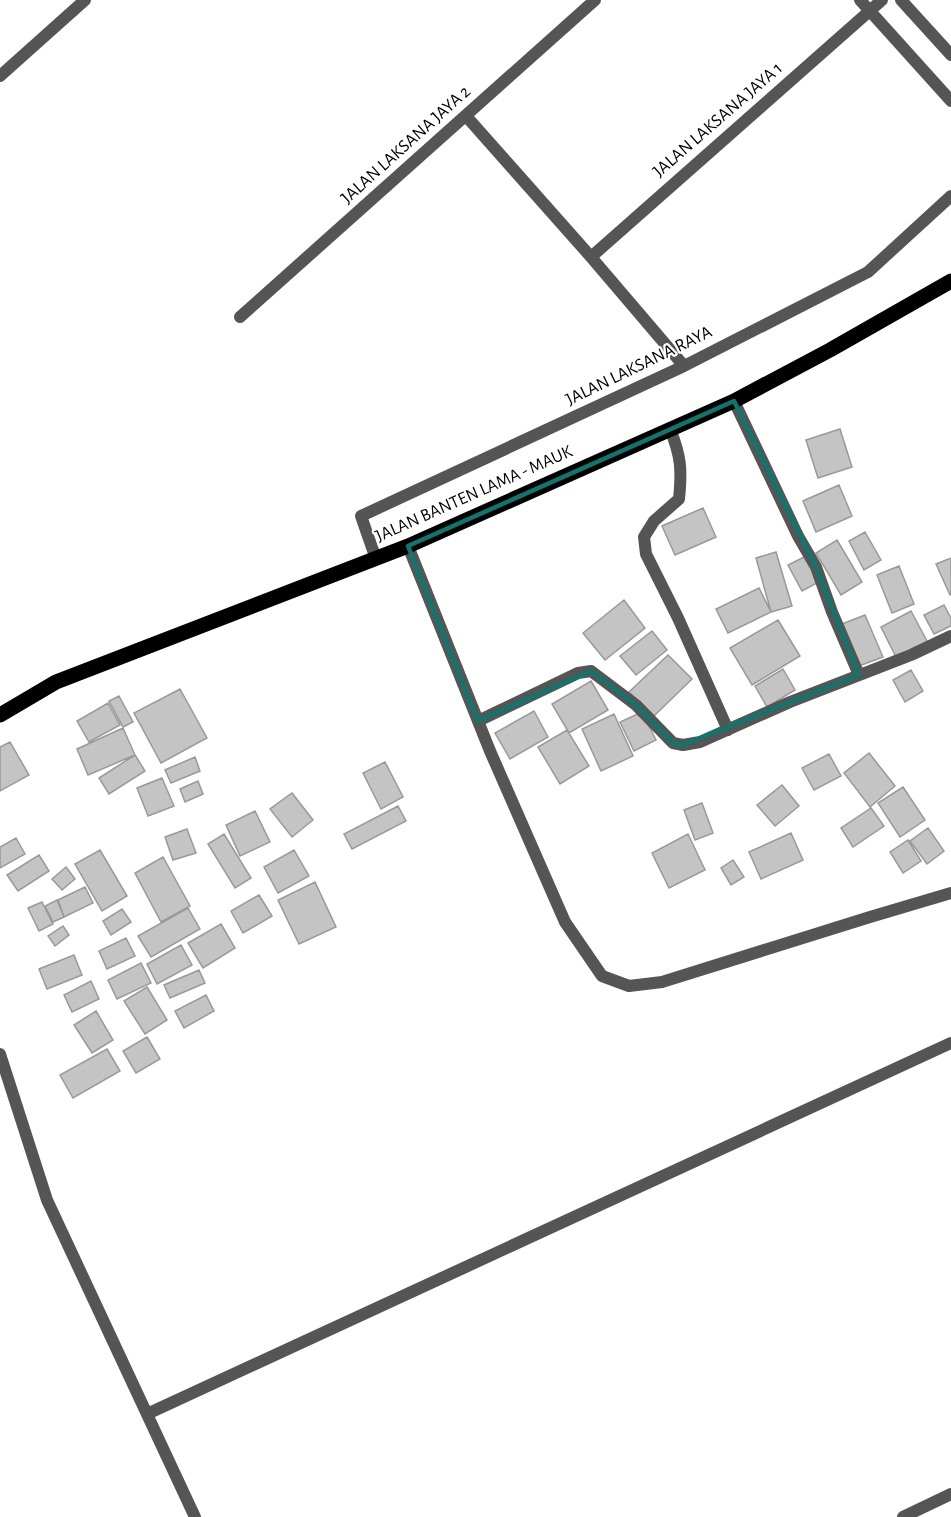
<svg xmlns="http://www.w3.org/2000/svg" width="951" height="1517" viewBox="0 0 951 1517" font-family="'Alegreya Sans',sans-serif">
<style>
.building{fill:#c4c4c4;stroke:#999;stroke-width:1.5}
.lines{fill:none;stroke-linecap:round;stroke-linejoin:round}
.service{stroke:#555;stroke-width:12}
.minor{stroke:#555;stroke-width:12}
.primary{stroke:#000;stroke-width:15}
.marked{fill:none;stroke:#0f766e;stroke-width:4.5;stroke-linejoin:round}
.labels{text-anchor:middle;dominant-baseline:central;stroke-width:4.5;stroke-linejoin:round;paint-order:stroke}
.street-label{font-size:18px;fill:#000;stroke:#fff}
</style>
<rect width="100%" height="100%" fill="#fff"/>
<path class="building" d="M840 429 852 467 818 478 806 440Z
M839 485 852 516 816 532 803 501Z
M703 508 716 537 675 555 662 526Z
M865 532 881 560 864 570 849 541Z
M837 540 862 582 841 595 816 553Z
M776 552 792 606 771 612 756 558Z
M806 556 819 582 802 591 788 565Z
M951 558V594L950 595 936 564Z
M899 566 914 604 892 613 877 575Z
M759 588 771 612 728 633 716 609Z
M624 600 645 628 605 660 583 633Z
M944 605 951 618V626L934 634 924 615Z
M911 611 928 643 897 659 881 627Z
M865 615 883 657 859 666 842 624Z
M778 620 800 656 752 685 730 648Z
M652 631 667 650 636 675 620 656Z
M668 655 692 679 653 717 629 692Z
M783 669 795 690 767 707 755 686Z
M911 670 923 691 905 702 893 680Z
M591 681 608 710 569 733 552 704Z
M180 689 207 738 161 763 134 713Z
M119 696 133 722 123 727 109 701Z
M108 703 120 725 89 742 77 721Z
M534 711 548 737 510 759 495 733Z
M642 712 656 740 634 751 620 722Z
M614 714 633 756 601 771 582 729Z
M123 728 135 755 88 775 77 749Z
M567 730 589 766 560 784 538 747Z
M10 742 29 775 0 791V747Z
M869 753 895 786 870 807 844 773Z
M829 754 841 776 814 790 802 768Z
M135 755 145 771 109 794 99 778Z
M195 757 200 771 171 783 165 770Z
M385 762 403 797 381 809 363 773Z
M162 778 174 806 148 816 137 788Z
M198 781 203 794 185 802 180 789Z
M782 785 799 806 775 826 757 805Z
M903 787 925 820 900 837 878 803Z
M292 793 313 820 292 837 270 809Z
M702 803 713 833 695 840 684 810Z
M398 806 406 821 352 849 344 834Z
M871 808 884 826 853 847 841 828Z
M255 811 270 842 240 856 226 825Z
M928 828 944 851 927 864 910 841Z
M187 829 196 853 173 860 165 837Z
M791 833 803 860 761 879 749 852Z
M224 834 251 878 235 888 208 844Z
M688 834 705 870 669 888 652 853Z
M16 838 25 854 0 868V847Z
M908 840 921 861 903 873 890 852Z
M100 850 127 896 102 911 75 864Z
M294 850 309 876 278 893 264 867Z
M39 855 49 871 18 891 7 875Z
M163 857 190 906 161 922 135 873Z
M733 860 744 877 731 885 721 868Z
M66 867 75 879 62 890 52 879Z
M315 882 336 927 299 944 278 900Z
M85 887 93 903 64 917 58 900Z
M259 895 272 916 243 933 231 911Z
M57 900 64 917 53 922 45 906Z
M42 902 53 924 39 931 28 908Z
M188 908 200 929 151 957 138 936Z
M122 909 131 922 111 935 103 921Z
M221 924 235 948 203 968 188 943Z
M63 926 69 935 55 946 48 936Z
M126 938 135 956 107 969 99 951Z
M181 945 192 965 157 984 147 964Z
M74 955 82 975 47 989 39 969Z
M141 963 151 983 117 999 108 980Z
M199 970 205 983 170 998 164 985Z
M91 981 99 999 72 1012 64 995Z
M147 987 167 1020 145 1034 124 1001Z
M206 995 214 1011 184 1028 175 1011Z
M96 1011 113 1040 92 1053 74 1025Z
M147 1037 160 1059 136 1073 123 1051Z
M107 1049 120 1071 73 1098 60 1075Z"/>
<g class="lines">
<path class="service" d="M860 0 951 101
M901 0 951 55
M0 76 85 0
M466 116 591 257 684 366
M591 257 882 0
M240 317 595 0
M376 559 361 516 684 366 868 272 951 196
M0 1054 47 1200 195 1517
M147 1414 951 1043
M903 1517 951 1494"/>
<path class="minor" d="M734 401 798 536 816 567 832 612 859 675
M670 429C681 456 682 470 679 499L654 521 644 537 646 554 678 618 728 730
M408 546 490 751 565 922 602 976 629 986 662 982 870 917 951 893
M478 721 578 673 591 671 636 705 673 743 683 745 700 742 790 702 911 655 951 636"/>
<path class="primary" d="M0 715 56 682 408 546 734 401 830 350 951 281"/>
</g>
<path class="marked" d="M734 401 816 567 859 675 683 745 673 743 636 705 591 671 478 721 408 546Z"/>
<g class="labels">
<g class="street-label">
<text transform="translate(718 120) rotate(-41)">JALAN LAKSANA JAYA 1</text>
<text transform="translate(406 145) rotate(-42)">JALAN LAKSANA JAYA 2</text>
<text transform="translate(639 366) rotate(-26)">JALAN LAKSANA RAYA</text>
<text transform="translate(474 494) rotate(-24)">JALAN BANTEN LAMA - MAUK</text>
</g>
</g>
</svg>
